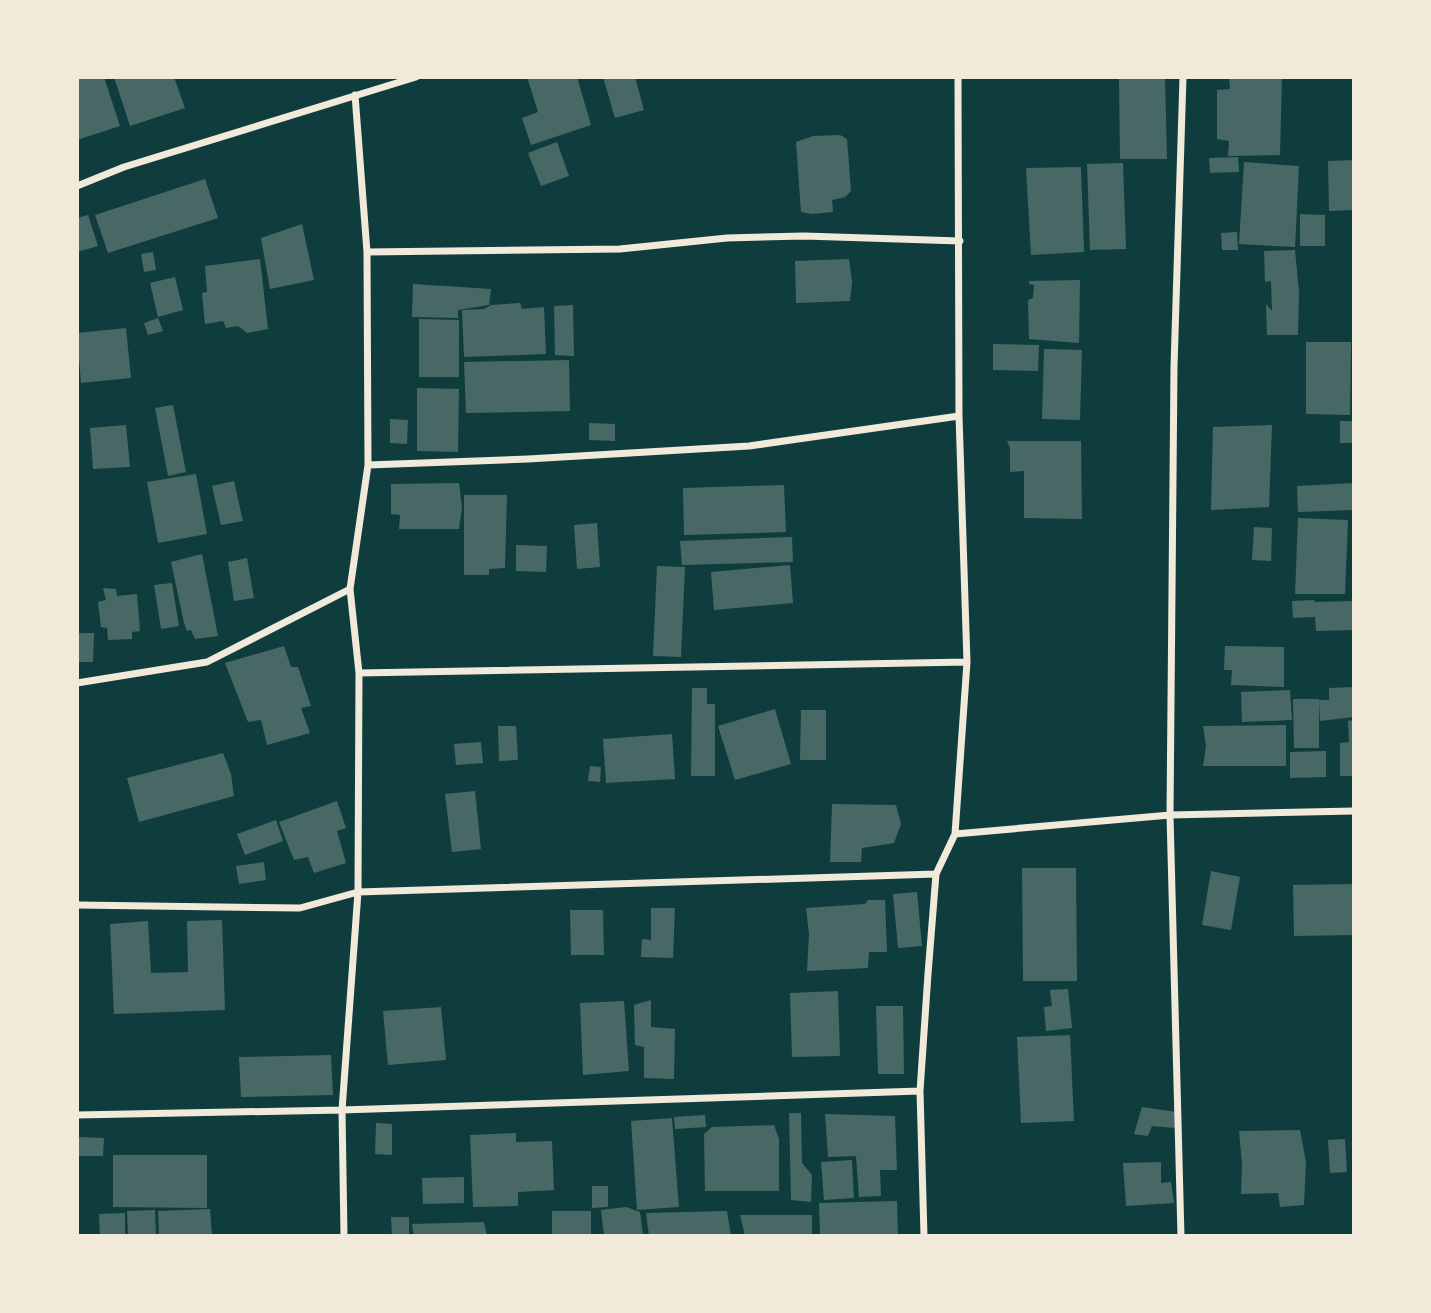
<svg xmlns="http://www.w3.org/2000/svg" width="1431" height="1313" viewBox="0 0 1431 1313" font-family="Manrope,sans-serif">
<style>
.building{fill:#486865}
.lines{fill:none;stroke-linecap:round;stroke-linejoin:round}
.minor{stroke:#f1e9da;stroke-width:7}
</style>
<rect width="100%" height="100%" fill="#0f3d3e"/>
<path class="building" d="M77 77H104L120 126 77 140Z
M114 77H174L185 108 130 126Z
M527 77H577L591 125 531 145 522 118 538 112Z
M603 77H635L644 110 615 118Z
M1229 77H1282L1280 155 1228 156 1229 141 1217 139V90L1230 89Z
M1165 78 1167 159H1120L1119 79Z
M840 135 847 139 851 191 845 197 832 200 833 212 812 214 801 212 796 142 813 136Z
M557 142 569 176 541 186 528 153Z
M1238 157 1239 172 1210 173 1209 158Z
M1354 160V210L1329 211 1328 161Z
M1244 162 1299 166 1295 247 1239 244Z
M1123 163 1126 249 1090 250 1087 164Z
M1081 167 1084 252 1031 255 1026 168Z
M205 179 218 218 108 253 95 215Z
M1300 214 1325 215V246H1300Z
M88 215 98 246 77 252V218Z
M302 224 314 280 270 289 261 238Z
M1237 232 1238 250H1222L1221 233Z
M1295 250 1299 292 1298 335H1267L1266 304 1272 311 1271 281 1265 282 1264 251Z
M153 252 156 270 144 272 141 254Z
M260 259 268 329 247 333 238 326 226 328 223 321 205 324 202 293 207 292 205 266Z
M849 259 852 282 850 301 796 303 795 261Z
M175 277 183 310 158 317 150 283Z
M1080 280 1079 343 1029 339 1028 300 1033 298 1034 285 1029 284V281Z
M413 284 491 289 489 305 458 310V318L412 317Z
M520 303 522 309 544 307 546 354 464 357 462 310 484 309 491 305Z
M573 305 574 356 555 355 554 306Z
M158 318 163 331 148 335 144 323Z
M419 319 459 320V377H419Z
M126 328 131 378 81 383 77 333Z
M1306 342H1351L1350 415 1306 414Z
M993 344 1039 345 1038 371 993 370Z
M1044 349 1082 350 1080 420 1042 419Z
M569 360 570 411 466 413 464 362Z
M417 388 459 389 458 452 417 451Z
M173 405 186 472 168 476 155 408Z
M390 419 408 420 407 444 390 443Z
M1340 421H1354V443H1340Z
M589 423 615 424V441L589 440Z
M126 425 130 467 93 469 90 428Z
M1272 425 1269 507 1211 510 1213 427Z
M1007 441H1081L1082 519 1024 518V471L1010 472V448Z
M196 474 207 534 158 543 147 482Z
M234 481 243 521 221 525 212 486Z
M459 483 462 507 459 529H399L400 515 391 514V484Z
M1354 483V510L1298 512 1297 486Z
M784 485 786 532 684 535 683 488Z
M464 495H507L505 568 489 569V575H464Z
M1298 518 1348 520 1345 594H1295Z
M597 523 600 567 577 569 574 525Z
M1254 527 1272 528 1271 561 1252 560Z
M792 537 793 562 682 565 680 541Z
M516 545 547 546 546 572 516 571Z
M202 554 218 636 195 639 191 630 187 631 184 623 171 562Z
M247 558 254 598 234 601 228 562Z
M790 565 793 603 714 610 711 572Z
M657 566 685 567 681 657 653 656Z
M172 583 179 626 161 629 154 585Z
M103 588 116 589 117 596 137 594 140 631 132 632V639L108 640 107 628 101 627 98 602 106 600Z
M1314 600 1315 602 1354 601V630L1316 631 1315 617 1293 618 1292 601Z
M77 633H94L93 662H77Z
M284 646 291 667H298L311 706 301 708 310 733 267 745 261 720 248 722 225 663Z
M1225 646 1284 647V687L1231 685 1232 670H1224Z
M1354 687V717L1320 721 1319 700H1329V688Z
M692 688H707V704H715V776H691Z
M1290 690 1292 720 1242 722 1241 692Z
M1293 699H1319V748H1294Z
M775 709 791 764 735 780 718 726Z
M801 710H826V760H800Z
M1354 720V776H1340V743L1349 742 1348 721Z
M1286 725V766H1203L1206 746 1203 726Z
M498 726H516L518 760 499 761Z
M672 734 675 779 606 783 603 739Z
M481 742 483 763 456 765 454 744Z
M1326 751V777L1290 778V752Z
M223 753 231 774 234 796 139 822 127 778Z
M590 766 601 767 600 782 588 781Z
M475 791 481 849 452 852 445 794Z
M337 801 346 828 337 831 346 863 314 873 308 857 294 860 279 822Z
M832 804 896 805 901 824 894 843 862 848 861 862H830Z
M276 820 283 841 245 855 237 834Z
M264 862 266 880 239 884 236 866Z
M1022 868H1076L1077 981H1023Z
M1211 871 1240 877 1231 930 1202 925Z
M1354 884V935L1294 936 1293 885Z
M917 892 922 946 898 948 893 894Z
M868 900H885L887 952H869L868 968 807 971 809 934 806 908 865 904Z
M651 908H675L673 958 641 957 642 939 651 940Z
M570 910H603L604 955H571Z
M222 920 225 1010 114 1014 110 924 148 921 151 973 188 972 187 921Z
M1068 989 1072 1028 1046 1031 1044 1007 1052 1006 1050 990Z
M838 991 840 1056 792 1057 790 993Z
M651 1000V1027L675 1029 674 1079 644 1078V1047L635 1045 634 1005Z
M624 1001 629 1071 583 1075 580 1003Z
M876 1006H903L904 1074H878Z
M441 1007 446 1060 388 1065 383 1011Z
M1070 1035 1074 1121 1021 1123 1017 1037Z
M331 1055 333 1095 241 1097 239 1057Z
M1142 1107 1177 1112 1175 1128 1152 1126 1148 1136 1134 1134Z
M789 1113H801L802 1163 812 1175 811 1202 791 1200Z
M825 1114 895 1116 897 1170H880L881 1196 859 1197 856 1156 828 1157Z
M705 1115 706 1127 675 1129 674 1117Z
M672 1118 679 1207 637 1210 631 1121Z
M376 1123 392 1124V1155L375 1154Z
M774 1125 779 1139V1191H705L704 1134 712 1127Z
M1300 1130 1306 1162 1304 1205 1280 1207 1278 1193 1241 1194 1242 1165 1239 1131Z
M516 1133V1142L552 1141 554 1190 518 1192V1206L473 1207 470 1135Z
M77 1137 104 1138 103 1156H77Z
M1345 1139 1347 1172 1330 1173 1328 1140Z
M113 1155H207V1208L113 1207Z
M852 1160 854 1198 824 1200 821 1162Z
M1161 1162V1183L1171 1182 1174 1203 1126 1206 1123 1163Z
M464 1177V1203L423 1204 422 1178Z
M592 1186H608V1207L592 1208Z
M897 1201 898 1236H820L819 1203Z
M626 1207 640 1212 643 1236H604L601 1210Z
M210 1209 212 1236H159L158 1211Z
M155 1210 156 1236H128L127 1211Z
M552 1211H591V1236H552Z
M727 1211 731 1236H649L646 1213Z
M125 1213V1236H100L99 1214Z
M740 1215H812V1236H745Z
M391 1217H409V1236H392Z
M484 1222 487 1236H414L412 1224Z"/>
<g class="lines">
<path class="minor" d="M77 186 124 167 416 77
M367 252 620 249 727 238 804 236 960 241
M368 465 528 459 749 446 959 416
M359 673 967 662
M77 683 207 662 350 589
M955 834 1170 815 1354 811
M77 905 300 908 358 892 936 874
M77 1115 342 1110 920 1091
M344 1236 342 1110 358 892 359 673 350 589 368 465 367 252 355 95
M924 1236 920 1091 928 974 936 874 955 834 967 662 959 416 958 77
M1181 1236 1170 815 1174 367 1183 77"/>
</g>
<rect width="1431" height="1313" fill="none" stroke="#f1e9da" stroke-width="158"/>
</svg>
